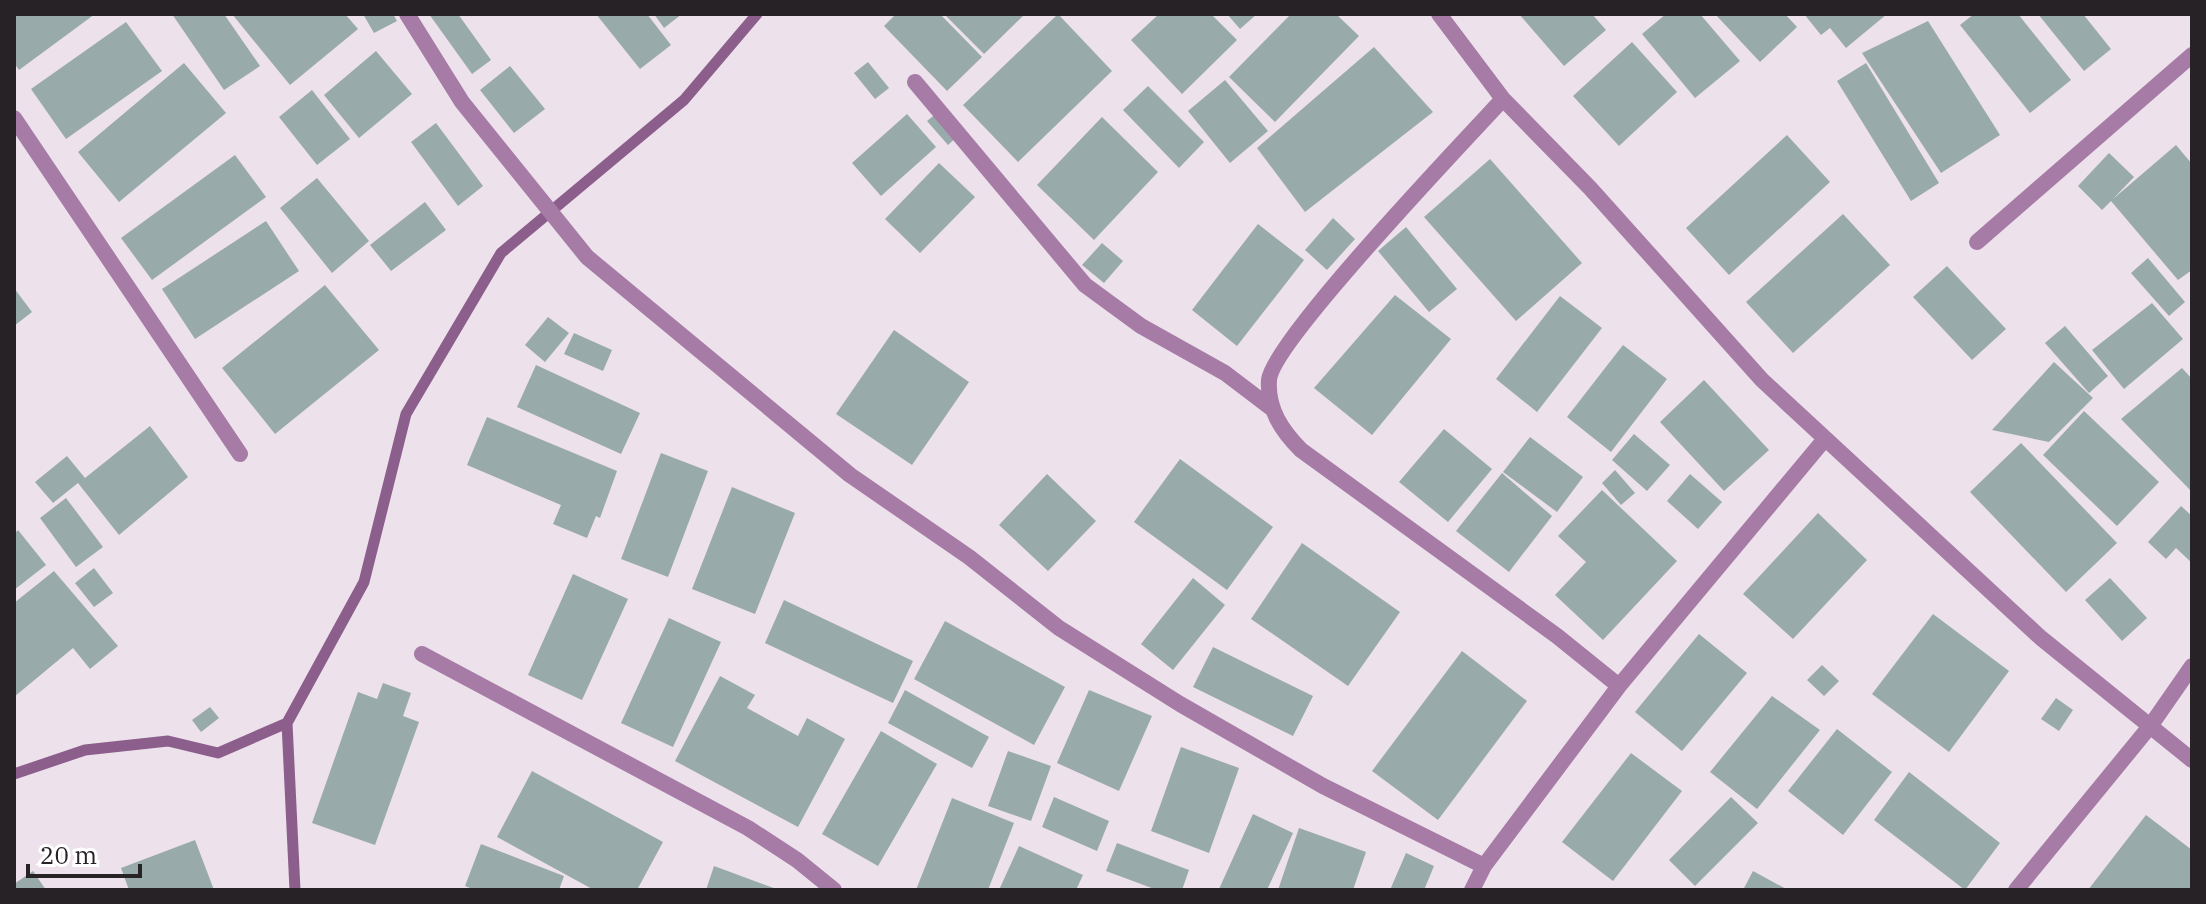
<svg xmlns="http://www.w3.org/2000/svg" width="2206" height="904" viewBox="0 0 2206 904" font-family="'IBM Plex Serif',serif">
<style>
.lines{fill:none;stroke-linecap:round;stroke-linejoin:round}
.stream{stroke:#8c5e8c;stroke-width:11}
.building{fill:#9aa}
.street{stroke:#a67ba5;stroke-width:16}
</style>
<rect width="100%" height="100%" fill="#ede1ec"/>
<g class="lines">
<path class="stream" d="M287 723 295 890
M14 774 85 750 168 741 218 753 287 723 364 582 406 414 501 253 684 100 757 14"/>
</g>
<path class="building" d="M14 14H95L19 70 14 63Z
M172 14H224L260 66 224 90Z
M232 14H345L358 29 290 85Z
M363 14H393L397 21 374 33Z
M429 14H458L491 60 472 74Z
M596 14H647L671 45 640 69Z
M654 14H682L664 28Z
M896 14H940L982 57 947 91 884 26Z
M944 14H1025L984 54Z
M1058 14 1112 71 1018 162 963 105Z
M1159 14H1211L1237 40 1182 94 1131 40Z
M1227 14H1257L1240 29Z
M1291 14H1336L1359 36 1275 122 1229 77Z
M1519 14H1592L1606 30 1564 66Z
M1666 14H1700L1740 61 1695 98 1642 34Z
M1715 14H1785L1797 27 1760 62Z
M1804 14H1887L1846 48 1830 28 1821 35Z
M1974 14H2018L2071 80 2030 113 1960 25Z
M2038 14H2083L2111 49 2084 71Z
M1928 21 2000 135 1941 173 1862 53Z
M126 22 162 71 66 139 31 89Z
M1632 42 1677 92 1619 146 1573 96Z
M1374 47 1433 112 1305 212 1257 148Z
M376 51 412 94 359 138 324 95Z
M868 62 889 88 875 99 854 73Z
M184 63 226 113 119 202 78 152Z
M1866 63 1939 183 1911 201 1837 81Z
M510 66 545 109 514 133 480 90Z
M1225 80 1268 131 1230 163 1188 111Z
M1148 86 1204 142 1179 168 1123 110Z
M312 90 350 139 317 165 279 117Z
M938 112 959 135 948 145 927 121Z
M907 114 936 147 881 196 852 163Z
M1102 117 1158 172 1094 240 1037 185Z
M436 123 483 186 458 206 411 142Z
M1787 135 1830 182 1729 275 1686 228Z
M2176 145 2192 164V270L2178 280 2111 201 2102 210 2078 186 2109 153 2134 177 2113 199Z
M235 155 266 197 152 280 121 238Z
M1490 159 1582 263 1516 321 1424 217Z
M939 163 975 197 920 253 885 219Z
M317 178 369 241 332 273 280 208Z
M425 202 446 230 391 271 370 245Z
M1843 214 1890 265 1793 353 1746 302Z
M1333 218 1355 239 1327 270 1305 250Z
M266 221 299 271 195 339 162 289Z
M1258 224 1304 260 1237 346 1192 310Z
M1406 227 1457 289 1429 312 1378 251Z
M1102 243 1123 261 1104 283 1082 265Z
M2148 258 2185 302 2169 316 2131 273Z
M1947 266 2006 329 1972 360 1913 297Z
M325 285 379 350 275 434 222 368Z
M14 288 32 312 14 326Z
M1395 295 1451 339 1372 435 1314 388Z
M1560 296 1602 328 1537 412 1496 379Z
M2152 303 2183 339 2124 389 2092 350Z
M548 317 569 333 545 362 525 345Z
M2065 326 2108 376 2089 393 2045 343Z
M894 330 969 382 912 465 836 414Z
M574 333 612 350 603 371 564 354Z
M1623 345 1667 379 1611 452 1567 417Z
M2054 362 2093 398 2049 442 1992 430Z
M536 365 640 413 621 454 517 407Z
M2182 368 2192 379V492L2121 419Z
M1704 380 1769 450 1724 491 1660 422Z
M2084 411 2159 482 2117 526 2043 455Z
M487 417 617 471 600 518 596 516 587 538 553 524 561 505 467 465Z
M150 426 188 477 119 535 78 483 53 503 35 482 67 456 85 478Z
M1444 429 1492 469 1448 522 1399 482Z
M1634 434 1670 465 1647 491 1612 460Z
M1530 437 1583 477 1557 512 1503 472Z
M2021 443 2117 543 2066 592 1970 492Z
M661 453 708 471 668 577 621 559Z
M1180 459 1273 527 1227 590 1134 522Z
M1615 470 1635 493 1621 505 1602 483Z
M1502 473 1552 516 1509 572 1456 531Z
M1047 474 1096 521 1048 571 999 525Z
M1690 474 1722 502 1698 529 1667 501Z
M732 487 795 513 755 614 692 589Z
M1602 490 1677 561 1603 640 1555 595 1586 562 1558 536Z
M66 498 103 547 76 567 40 518Z
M2181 506 2192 516V563L2176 548 2166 559 2148 542Z
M1818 513 1867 560 1793 639 1743 594Z
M18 530 46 565 14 590V534Z
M1302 543 1400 612 1348 686 1251 619Z
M94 568 113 593 94 607 75 583Z
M54 571 118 646 90 669 73 648 14 697V603Z
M573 574 628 599 582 700 528 675Z
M1193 578 1225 605 1173 670 1141 644Z
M2110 578 2147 618 2122 641 2085 600Z
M784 600 913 661 893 703 765 643Z
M1933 614 2009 671 1949 752 1872 694Z
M669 618 721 642 673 747 621 723Z
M945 621 1065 687 1034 745 914 679Z
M1699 634 1747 673 1682 751 1635 712Z
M1213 647 1313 696 1293 736 1193 687Z
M1462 651 1527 701 1438 820 1372 771Z
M1822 665 1839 681 1824 696 1807 680Z
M720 676 755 695 747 708 798 736 807 718 845 739 798 827 675 761Z
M383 683 411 693 403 716 419 722 375 845 312 823 358 692 377 699Z
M905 690 989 737 972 768 888 723Z
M1089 690 1152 716 1119 791 1057 763Z
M1772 696 1820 730 1757 809 1710 772Z
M2056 698 2073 710 2059 731 2041 719Z
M210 707 219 718 201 732 192 720Z
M1837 729 1892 772 1843 835 1788 791Z
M881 731 937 764 878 866 822 834Z
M1181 747 1239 768 1209 853 1151 831Z
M1008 751 1051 766 1031 821 988 806Z
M1631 753 1682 791 1613 881 1562 842Z
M532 771 663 842 637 890H594L497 837Z
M1909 772 2000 843 1965 890 1874 820Z
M1054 797 1109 821 1097 851 1042 827Z
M1731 797 1758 823 1695 886 1669 860Z
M952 798 1014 823 988 890H916Z
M1253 814 1293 833 1267 890H1222L1219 889Z
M2146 815 2192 850V890H2088Z
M1299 828 1366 852 1353 890H1278Z
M195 840 214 890H129L121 868Z
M1117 843 1189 870 1182 890H1157L1106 871Z
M481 844 564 876 559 890H475L465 886Z
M1019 846 1083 875 1076 890H999Z
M1406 853 1434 866 1424 890H1390Z
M714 866 779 890H706Z
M33 871 46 890H14V884Z
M1753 871 1788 890H1743Z"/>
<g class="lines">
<path class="street" d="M407 14 462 102 587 257 850 475 969 557 1059 628 1180 704 1323 786 1484 866
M1439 14 1503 99 1590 188 1762 380 2041 638 2192 760
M915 82 1085 285 1141 326 1225 373 1271 408
M1503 99C1466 139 1272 342 1269 380 1267 409 1282 431 1301 450L1557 636 1619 686
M14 118 240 454
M1977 242 2192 55
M422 654 748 828 797 860 834 890
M1472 890 1484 866 1619 686 1824 440
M2016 890 2151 725 2192 666"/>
</g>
<rect width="2206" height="904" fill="none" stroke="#262226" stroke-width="32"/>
<path d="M28 864v12h112v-12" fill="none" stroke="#262226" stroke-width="4"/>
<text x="40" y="864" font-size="24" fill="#262226" stroke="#ffffff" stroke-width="6" paint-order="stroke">20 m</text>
</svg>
